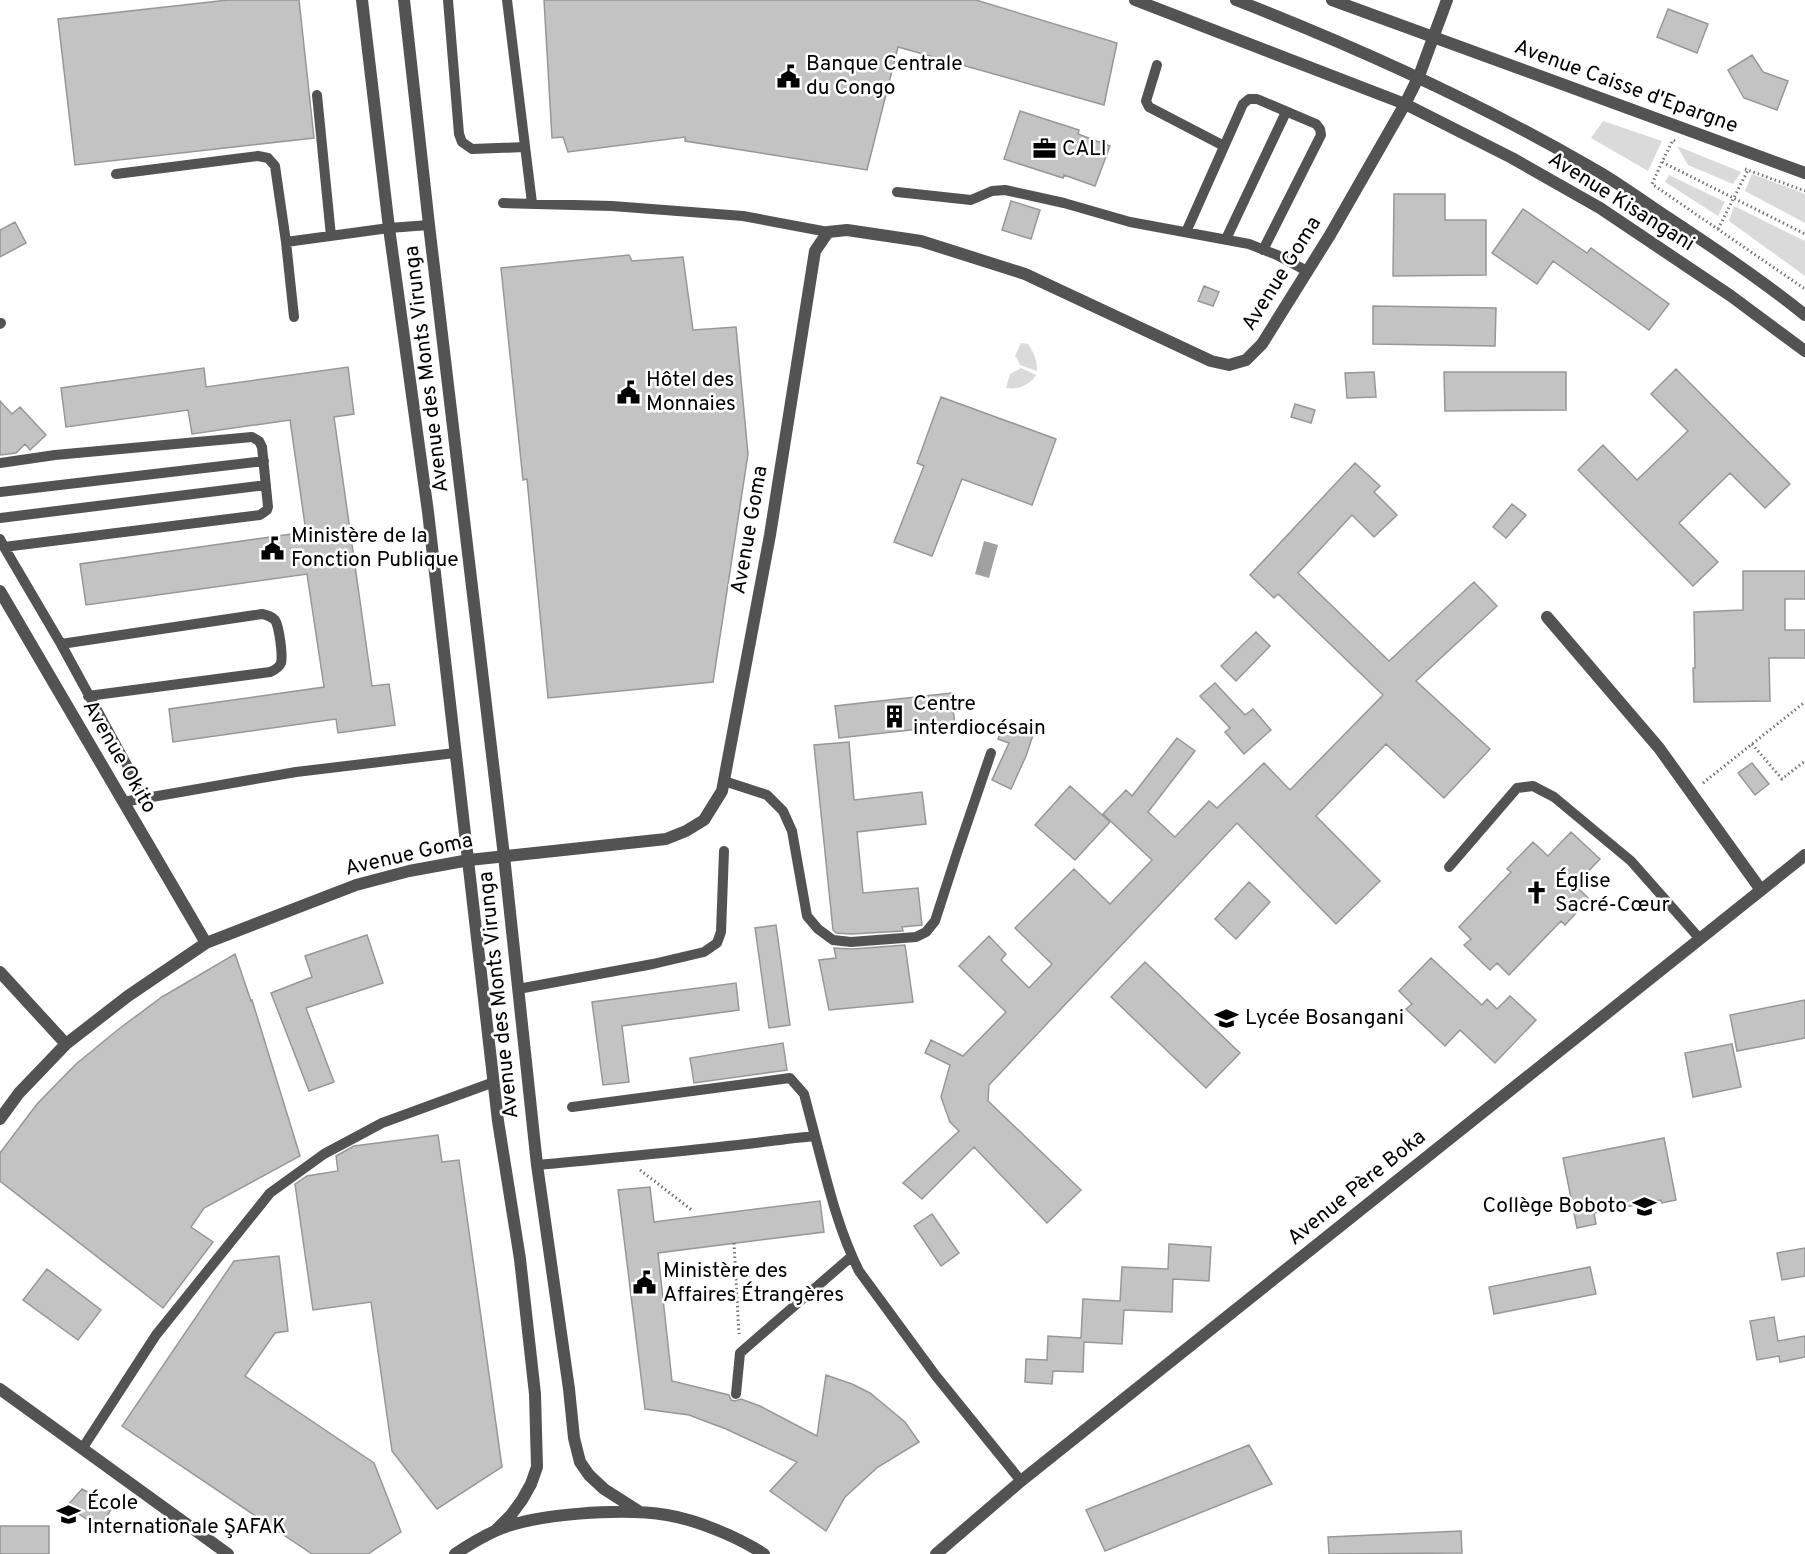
<svg xmlns="http://www.w3.org/2000/svg" width="1805" height="1554" viewBox="0 0 1805 1554" font-family="Overpass,sans-serif">
<style>
.green{fill:#dadada}
.water{fill:#a1a1a1}
.building{fill:#c3c3c3;stroke:#979797;stroke-width:1.5}
.lines{fill:none;stroke-linecap:round;stroke-linejoin:round}
.path{stroke:#757575;stroke-width:3;stroke-dasharray:1.5 3;stroke-linecap:butt}
.service{stroke:#535353;stroke-width:10}
.minor{stroke:#535353;stroke-width:12}
.tertiary{stroke:#535353;stroke-width:12}
.labels{text-anchor:middle;dominant-baseline:central;stroke-width:5;stroke-linejoin:round;paint-order:stroke}
.poi-label{font-size:21px;fill:#000;stroke:#fff;text-anchor:start}
.street-label{font-size:21px;fill:#000;stroke:#fff}
</style>
<rect width="100%" height="100%" fill="#fff"/>
<path class="green" d="M1603 121 1662 141 1648 171 1591 138Z
M1677 146 1741 172 1733 184 1688 165Z
M1752 174 1805 194V223L1745 191Z
M1669 175 1725 202 1718 216 1665 182Z
M1734 206 1805 241V276L1729 221Z
M1021 343 1028 344C1034 353 1037 360 1037 371L1020 365 1017 358 1015 356Z
M1021 368 1036 375C1030 385 1018 390 1006 388L1010 374Z"/>
<path class="water" d="M984 541 998 545 989 578 975 574Z"/>
<path class="building" d="M228 0H299L314 138 75 165 58 19Z
M544 0H976L1117 43 1104 105 898 47 867 170 685 141V137L568 152 563 137 552 138Z
M1668 9 1708 24 1697 53 1657 37Z
M1752 55 1763 72 1788 81 1777 110 1744 98 1728 70Z
M1020 111 1079 130 1078 134 1110 146 1095 186 1064 175 1063 178 1004 159Z
M1394 194H1445V220H1486V275L1393 276Z
M1011 201 1040 210 1031 239 1002 230Z
M1523 209 1587 253 1591 248 1669 304 1649 330 1553 261 1537 284 1492 253Z
M15 222 26 243 0 257V230Z
M629 255 632 261 683 257 693 330 736 327 748 454 713 682 548 698 527 479 523 480 501 268Z
M1204 286 1219 292 1213 306 1198 301Z
M1373 306 1496 308 1495 346 1373 344Z
M348 367 354 414 334 417 372 686 389 684 395 725 338 733 336 719 173 742 169 709 324 687 307 574 86 605 80 564 306 532 290 420 192 434 188 410 66 427 61 388 204 368 206 387Z
M1676 369 1790 484 1765 508 1730 473 1679 523 1718 562 1693 586 1578 470 1603 445 1637 480 1688 431 1651 394Z
M1374 372 1376 397 1347 398 1345 373Z
M1444 372H1566V410L1445 411Z
M941 397 1056 439 1032 505 962 479 932 556 894 542 924 466 917 463Z
M0 401 12 414 20 407 46 435 30 450 25 444 16 453 0 455Z
M1295 404 1315 410 1311 423 1291 417Z
M1355 463 1380 486 1374 492 1397 515 1374 537 1352 515 1298 573 1389 661 1474 582 1497 606 1416 681 1490 749 1444 798 1386 744 1316 816 1380 881 1336 924 1237 823 989 1085 988 1101 1081 1190 1047 1223 974 1147 922 1199 903 1183 959 1131 950 1122 941 1097 950 1065 925 1053 931 1040 963 1056 1006 1012 959 966 989 936 1006 954 1001 960 1029 988 1052 964 1015 928 1074 869 1110 904 1152 860 1103 814 1126 790 1132 796 1177 738 1195 751 1148 812 1175 837 1209 801 1217 808 1264 763 1290 790 1383 695 1278 594 1274 598 1250 575Z
M1512 504 1526 515 1506 538 1493 527Z
M1743 571H1805V599H1785V630H1805V658H1769L1770 701 1694 702 1693 668H1695L1694 612 1743 610Z
M1256 632 1270 646 1236 681 1221 666Z
M1215 683 1245 715 1253 709 1271 730 1244 754 1225 732 1230 728 1200 696Z
M951 693 955 725 839 738 835 706Z
M1004 722 1034 732 1026 756 1011 789 992 780 1009 743 998 739Z
M849 742 854 800 922 792 926 824 857 832 863 893 918 888 922 925 902 927 903 931 851 934 836 933 833 930 814 745Z
M1752 763 1769 784 1755 795 1738 773Z
M1070 786 1110 822 1075 860 1035 825Z
M1571 832 1600 859 1575 885 1589 899 1565 925 1561 921 1509 975 1497 963 1490 970 1464 945 1471 939 1459 927 1511 872 1507 869 1533 842 1548 856Z
M1249 882 1270 902 1236 939 1215 919Z
M776 925 790 1025 769 1028 755 928Z
M367 935 383 983 306 1008 334 1082 309 1091 271 993 312 977 305 956Z
M905 945 913 1002 829 1010 819 960 836 958 834 948 852 949Z
M235 954 251 1001 252 1000 300 1156 204 1208 191 1227 213 1242 163 1308 0 1181V1153L37 1104 76 1064 120 1028 162 997Z
M1431 958 1482 1005 1487 999 1497 1009 1510 996 1536 1020 1495 1063 1460 1030 1445 1046 1406 1009 1412 1004 1399 991Z
M1145 962 1240 1053 1206 1088 1111 997Z
M736 983 739 1010 622 1026 629 1082 603 1085 592 1002Z
M1805 1000V1038L1737 1051 1730 1015Z
M783 1043 787 1070 694 1083 690 1058Z
M1732 1044 1741 1087 1693 1097 1685 1053Z
M438 1135 442 1162 459 1160 502 1467 437 1509 392 1451 371 1302 313 1310 295 1184 307 1176 338 1171 336 1156 354 1146Z
M1664 1138 1676 1200 1661 1203V1200L1594 1213 1596 1224 1577 1228 1563 1158Z
M650 1187 654 1222 820 1201 824 1232 658 1253 672 1381 729 1395 731 1400 735 1401 741 1399 760 1406 817 1436 826 1375 852 1384 870 1393 905 1422 919 1442 878 1467 845 1497 826 1531 770 1491 797 1462 726 1429 689 1415 645 1409 618 1190Z
M932 1214 959 1253 941 1266 914 1226Z
M1169 1244 1211 1247 1209 1281 1173 1279 1172 1312 1124 1310 1122 1344 1084 1342 1083 1372 1053 1371 1052 1384 1025 1382 1026 1359 1047 1360 1048 1336 1081 1338 1083 1299 1120 1301 1122 1267 1168 1269Z
M1805 1248V1276L1782 1280 1777 1253Z
M279 1256 288 1331 275 1333 245 1376 374 1463 401 1532 368 1554H312L122 1426 234 1261Z
M1590 1267 1596 1294 1494 1314 1489 1287Z
M47 1269 101 1310 78 1340 23 1300Z
M1774 1317 1778 1341 1805 1336V1357L1780 1362 1779 1356 1757 1360 1750 1321Z
M1249 1445 1272 1484 1105 1551 1086 1510Z
M82 1489 113 1506 100 1528 67 1506Z
M0 1526H49V1554H0Z
M1461 1531 1462 1553 1329 1554 1328 1537Z"/>
<g class="lines">
<path class="path" d="M1675 141 1673 140 1662 162 1805 234
M1662 162 1652 184 1805 289
M1745 169 1805 191
M1718 229 1748 170
M1752 744 1782 779 1805 761
M1703 783 1805 702
M640 1170 693 1211
M734 1243 739 1334"/>
<path class="service" d="M448 0 459 134 462 142 472 149 525 147
M507 0 532 203
M1157 65 1146 101 1149 107 1224 146
M317 95 331 236
M116 174 258 156 268 158 275 166 286 242 389 228 429 225
M897 192 971 200 992 191 1005 190 1064 203 1130 222 1249 244 1277 255 1307 271
M503 203 612 206 743 216 828 232
M1186 232 1243 104 1249 99H1257L1316 124 1320 129 1321 135 1263 250
M1226 239 1286 112
M286 242 294 317
M0 324 1 323
M0 463 55 455 252 437 259 441 262 447 268 507 267 510 260 515 4 547 0 539
M0 492 264 461
M0 518 266 485
M4 547 61 644 145 798
M61 644 262 614C267 615 271 616 275 620 279 626 283 655 281 663 279 668 275 670 270 672L88 696
M724 781 767 795 783 811 792 831 807 916 818 929 833 940 851 942 916 937 926 932 935 921 957 853 991 753
M123 802 296 772 455 753
M1449 867 1517 788 1533 786 1554 797 1631 861 1700 939
M518 989 653 964 704 952 717 943 721 932 724 851
M572 1107 790 1078 804 1094 815 1136
M537 1165C598 1159 658 1154 719 1147 751 1144 783 1139 815 1136 827 1182 838 1229 859 1271L936 1376 1021 1481
M736 1394 740 1353 852 1256
M82 1449 156 1335 270 1193 324 1154 382 1123 494 1082"/>
<path class="minor" d="M1332 0 1805 173
M0 591 206 943
M1547 617 1659 748 1761 890
M0 972 66 1044
M0 1119 19 1093 66 1044 128 996 206 943 356 885 409 871 469 860 666 839 686 831 704 820 722 791 770 535 815 251 828 232 847 230 921 241 1025 274 1211 361 1229 365 1246 360 1262 344 1330 235 1405 104
M0 1389 228 1554"/>
<path class="tertiary" d="M362 0 389 228 428 512 498 1121 520 1259 535 1394 537 1467 531 1484 522 1500 511 1515 496 1530
M404 0 429 225 504 856 537 1165 569 1389 574 1438 580 1462 589 1475 604 1489 640 1512
M1135 0 1405 104 1512 158 1600 208 1731 296 1805 351
M1236 0C1359 48 1478 102 1592 168 1616 181 1638 198 1661 213 1710 245 1759 278 1805 315
M1405 104 1419 76 1447 0
M455 1554C467 1546 482 1537 495 1531 535 1513 623 1508 667 1515 697 1520 738 1537 764 1554
M936 1554 1021 1481 1805 855"/>
</g>
<defs>
<symbol id="civic-bare" viewBox="-9 -9 18 18"><path d="M-.6-6.5H3V-4.5H.6V-3L4-1V1h2V6H-6V1h2V-1L-.6-3ZM-1.2 2.5V6h2.4V2.5Z" fill="#000" stroke="#fff" stroke-width="2.5" paint-order="stroke"/></symbol>
<symbol id="office-bare" viewBox="-9 -9 18 18"><path d="M-6-3h4V-5.5h4V-3h4V5H-6ZM-1-4.5V-3h2v-1.5ZM-6 0V1H6V0Z" fill="#000" stroke="#fff" stroke-width="2.5" paint-order="stroke"/></symbol>
<symbol id="building-bare" viewBox="-9 -9 18 18"><path d="M-4-6H4V6H1V3H-1V6H-4ZM-2.5-4.3h1.7v1.8h-1.7ZM.8-4.3h1.7v1.8H.8ZM-2.5-1h1.7V.8h-1.7ZM.8-1h1.7V.8H.8Z" fill="#000" stroke="#fff" stroke-width="2.5" paint-order="stroke"/></symbol>
<symbol id="church-bare" viewBox="-9 -9 18 18"><path d="M-1.2-6h2.4v3.5h3.3v2.4h-3.3V6h-2.4V-.1h-3.3v-2.4h3.3Z" fill="#000" stroke="#fff" stroke-width="2.5" paint-order="stroke"/></symbol>
<symbol id="school-bare" viewBox="-9 -9 18 18"><path d="M0-5L7-2L0 1L-7-2ZM-4 1L0 2.5L4 1V4Q0 6-4 4Z" fill="#000" stroke="#fff" stroke-width="2.5" paint-order="stroke"/></symbol>
</defs>
<g fill-rule="evenodd">
<use href="#civic-bare" x="772" y="60" width="33" height="33"/>
<use href="#office-bare" x="1028" y="132" width="33" height="33"/>
<use href="#civic-bare" x="612" y="376" width="33" height="33"/>
<use href="#civic-bare" x="256" y="532" width="33" height="33"/>
<use href="#building-bare" x="878" y="700" width="33" height="33"/>
<use href="#church-bare" x="1520" y="876" width="33" height="33"/>
<use href="#school-bare" x="1210" y="1002" width="33" height="33"/>
<use href="#school-bare" x="1628" y="1190" width="33" height="33"/>
<use href="#civic-bare" x="628" y="1266" width="33" height="33"/>
<use href="#school-bare" x="52" y="1498" width="33" height="33"/>
</g>
<g class="labels">
<g class="poi-label">
<text x="806" y="64">Banque Centrale<tspan x="806" dy="24">du Congo</tspan></text>
<text x="1062" y="149">CALI</text>
<text x="646" y="380">Hôtel des<tspan x="646" dy="24">Monnaies</tspan></text>
<text x="291" y="536">Ministère de la<tspan x="291" dy="24">Fonction Publique</tspan></text>
<text x="913" y="704">Centre<tspan x="913" dy="24">interdiocésain</tspan></text>
<text x="1555" y="881">Église<tspan x="1555" dy="24">Sacré-Cœur</tspan></text>
<text x="1245" y="1018">Lycée Bosangani</text>
<text x="1627" y="1206" text-anchor="end">Collège Boboto</text>
<text x="663" y="1271">Ministère des<tspan x="663" dy="24">Affaires Étrangères</tspan></text>
<text x="87" y="1503">École<tspan x="87" dy="24">Internationale ŞAFAK</tspan></text>
</g>
<g class="street-label">
<text transform="translate(1626 87) rotate(20)">Avenue Caisse d'Epargne</text>
<text transform="translate(1621 202) rotate(32)">Avenue Kisangani</text>
<text transform="translate(1282 274) rotate(-58)">Avenue Goma</text>
<text transform="translate(427 369) rotate(-97)">Avenue des Monts Virunga</text>
<text transform="translate(750 530) rotate(-80)">Avenue Goma</text>
<text transform="translate(119 757) rotate(60)">Avenue Okito</text>
<text transform="translate(409 855) rotate(-13)">Avenue Goma</text>
<text transform="translate(499 995) rotate(-96)">Avenue des Monts Virunga</text>
<text transform="translate(1357 1188) rotate(-39)">Avenue Père Boka</text>
</g>
</g>
</svg>
